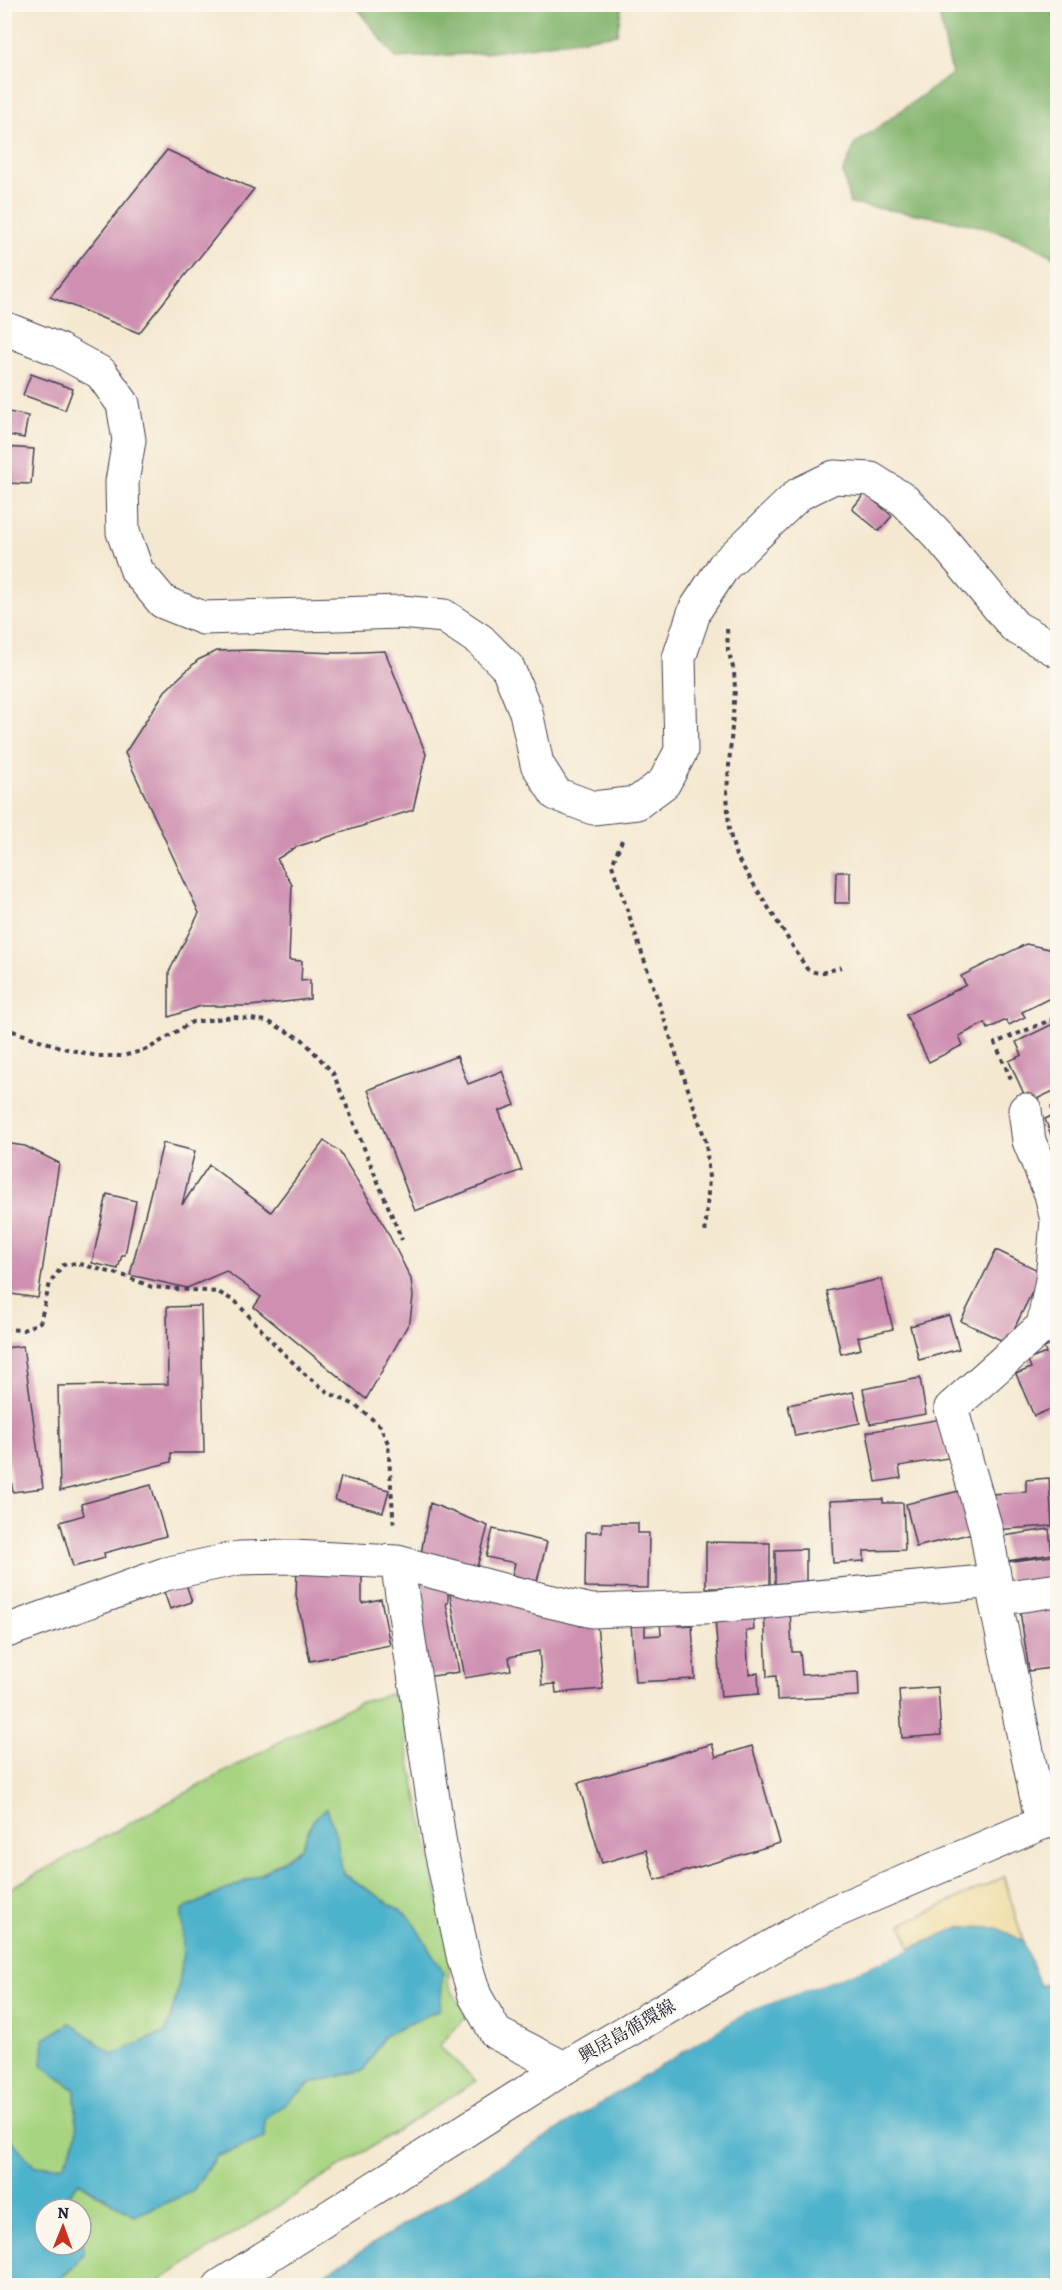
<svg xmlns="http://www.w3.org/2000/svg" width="1062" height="2290" viewBox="0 0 1062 2290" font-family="Alegreya,'Noto Serif JP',serif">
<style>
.green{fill:#a7d481;stroke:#647b5e;stroke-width:1.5}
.forest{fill:#85b66f;stroke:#546c55;stroke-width:1.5}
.sand{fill:#eeda9e;stroke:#887e6c;stroke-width:1.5}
.water{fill:#4db2cc;stroke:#386a84;stroke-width:1.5}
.pier{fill:#f4e8d0}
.building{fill:#ce8fb0}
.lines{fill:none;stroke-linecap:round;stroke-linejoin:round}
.street-casing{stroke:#424051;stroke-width:35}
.secondary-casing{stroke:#424051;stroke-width:35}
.path{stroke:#424051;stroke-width:4;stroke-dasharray:4.5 4.5;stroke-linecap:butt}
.street{stroke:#fff;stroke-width:33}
.secondary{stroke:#fff;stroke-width:33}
.labels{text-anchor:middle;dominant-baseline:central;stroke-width:4.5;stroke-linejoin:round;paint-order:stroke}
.street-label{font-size:18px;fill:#22223b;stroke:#fbf7ec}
</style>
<rect width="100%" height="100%" fill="#fbf7ec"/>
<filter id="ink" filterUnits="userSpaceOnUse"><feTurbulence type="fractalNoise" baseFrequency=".0167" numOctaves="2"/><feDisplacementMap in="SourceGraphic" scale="12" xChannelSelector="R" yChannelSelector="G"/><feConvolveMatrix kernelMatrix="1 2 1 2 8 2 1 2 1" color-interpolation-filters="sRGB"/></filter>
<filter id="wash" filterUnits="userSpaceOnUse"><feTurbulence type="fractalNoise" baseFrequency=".008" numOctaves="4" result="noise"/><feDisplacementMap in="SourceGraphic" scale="24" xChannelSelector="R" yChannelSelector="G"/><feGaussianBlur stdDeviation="1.35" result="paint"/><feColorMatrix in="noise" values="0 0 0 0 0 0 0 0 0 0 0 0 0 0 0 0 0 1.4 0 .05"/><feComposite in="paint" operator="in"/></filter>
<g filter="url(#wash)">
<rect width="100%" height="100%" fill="#f4e8d0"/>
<path class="green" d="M405 1690 406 1744 451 1956 448 1982 460 2005H469L472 2016 463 2020 439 2046 476 2081 153 2285H52C92 2257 81 2250 81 2209H76L70 2193 79 2182 98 2195 134 2216 192 2192 216 2157 265 2138V2119L312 2083 364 2070 384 2036 440 2009 409 1916 343 1874 336 1836 327 1808 314 1818 300 1849 263 1873 182 1910 184 1947 179 1989 166 2032 113 2054 70 2023 42 2065 75 2090 77 2135 64 2165 34 2167 8 2136 5 2137V1891L287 1738 358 1703Z"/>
<path class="forest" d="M354 5H622L617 34 485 53 396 58Z
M937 5H1057V259C997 220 919 215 850 204L843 173 855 144 952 74Z"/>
<path class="sand" d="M1004 1877 1023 1941 997 1928 960 1927 910 1949 902 1924Z"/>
<path class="water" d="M327 1808 336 1836 343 1874 409 1916 443 1971 440 2009 384 2036 364 2070 312 2083 265 2119V2138L216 2156 192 2192 134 2216 79 2182 70 2193 76 2209H45V2245H81V2220L84 2252 72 2268 52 2285H5V2137L8 2136 35 2167 64 2165 77 2135 75 2090 42 2065 44 2039 70 2023 113 2054 166 2032C181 1986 185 1959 182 1910L263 1873 300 1849 314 1818Z
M960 1927 997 1928 1023 1941 1040 1986 1057 1981V2285L305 2286 747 2012 867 1967Z"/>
<path class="pier" d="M909 1946 910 1949 867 1967 747 2012 302 2286 745 2009 866 1964Z"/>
<g id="blocks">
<path class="building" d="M167 150 254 189 139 333 50 297Z
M31 374 73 389 65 410 23 395Z
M4 411 28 416 24 438 4 434Z
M4 447 34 449 31 484 4 483Z
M865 493 892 516 879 531 852 509Z
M252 650 338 653 385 651 426 754 413 810 296 847 277 859 292 885 289 960 302 961 301 981 310 980V999L250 1006H201L169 1017V972L199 913 125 753 165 691 198 660 217 651Z
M836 872H850V903H835Z
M1026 944 1058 951V1013L1050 998 1022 1012 1025 1017 1009 1025 1006 1020 988 1029 985 1023 959 1036 963 1045 929 1062 906 1015 966 985 961 976Z
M1057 1022 1058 1089 1028 1103 1009 1061 1022 1055 1016 1042Z
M457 1056 468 1084 502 1071 515 1105 499 1111 522 1170 415 1211 368 1090Z
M1058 1104V1151H1057L1045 1119 1054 1115 1051 1107Z
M324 1141 339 1151 381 1219 411 1279 413 1297 410 1321 366 1399 254 1307 261 1297 226 1271 187 1288 130 1275 163 1143 195 1151 182 1205 209 1165 271 1212Z
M4 1143 25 1146 59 1163 38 1298 4 1293Z
M107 1194 136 1201 125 1255H122L118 1269 92 1263Z
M996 1250 1042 1272 1007 1343 961 1321Z
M881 1279 893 1329 858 1337 861 1349 841 1354 827 1291Z
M201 1306 204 1453H171V1462L60 1491 58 1386 168 1384 167 1307Z
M949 1315 959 1349 919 1360 910 1326Z
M1058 1342V1406L1034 1416 1016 1374 1031 1368 1028 1360 1046 1353 1044 1348Z
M23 1346 43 1488 13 1492 4 1435V1348Z
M920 1378 926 1414 870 1424 863 1389Z
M853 1392 860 1423 795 1436 788 1405Z
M941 1419 948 1458 899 1466 901 1478 876 1482 867 1432Z
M341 1477 389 1490 383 1512 335 1500Z
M1049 1478 1052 1526 992 1530 990 1494 1026 1492V1480Z
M151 1485 166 1536 104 1553 105 1558 73 1567 60 1522 84 1515 81 1504Z
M963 1490 973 1533 916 1547 906 1504Z
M883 1499V1503H903L905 1550 864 1551V1561L833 1563 830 1501Z
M430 1503 488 1526 476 1571 421 1554Z
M602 1523H638V1533H649L648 1588 585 1587 586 1532H602Z
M493 1529 547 1542 537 1581 512 1575 515 1563 486 1557Z
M1049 1529 1052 1554 1007 1561 1003 1536Z
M706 1542 770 1543V1588H706Z
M806 1549V1590H775V1550Z
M1053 1556 1056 1580 1010 1587 1006 1562Z
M297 1568 362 1569V1603L381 1599 390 1645 310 1661 296 1595Z
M448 1576V1603H446L459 1672 426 1677 409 1577Z
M185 1581 192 1602 170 1609 163 1589Z
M474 1590 579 1614 580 1626 597 1624 603 1689 556 1693 555 1684 542 1685 539 1651 509 1657 511 1670 465 1678 450 1595Z
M1058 1598V1667L1029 1671 1019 1604Z
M790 1609 792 1652H800L802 1675 858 1672 859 1696 777 1700 776 1676 767 1677 764 1611Z
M753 1615 754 1630 746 1631 749 1674 758 1673 759 1694 721 1697 715 1618Z
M679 1618V1626L692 1625 695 1679 635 1682 631 1623 645 1622V1636L661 1635 660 1619Z
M938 1687 941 1735 902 1738 899 1690Z
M712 1744 716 1757 752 1746 780 1843 655 1880 646 1850 602 1863 578 1783Z"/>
</g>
</g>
<g filter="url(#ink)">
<use href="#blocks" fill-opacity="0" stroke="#424051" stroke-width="1.5"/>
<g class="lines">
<defs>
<path id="street" d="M4 328 57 349 101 373 123 404 129 440 122 482 123 532 137 571 163 602 203 618 401 612 444 616 480 640 508 668 526 712 537 764 556 794 593 808 637 803 664 783 681 751 679 658 695 610 724 566 799 494 834 477 871 479 904 500 939 536 1015 627 1058 651
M397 1562 441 1851 464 1960 475 1996 496 2033 564 2068
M995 1581 986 1529 951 1408 1043 1326 1052 1280 1057 1220 1051 1194 1029 1141 1025 1110
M995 1599 1058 1590
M4 1632 165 1574 239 1558 293 1557 397 1562 506 1591 592 1611 704 1607 995 1581V1599L1042 1823"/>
<path id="secondary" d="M220 2286 564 2068 824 1916 1042 1823 1058 1820"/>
</defs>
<use href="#street" class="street-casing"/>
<use href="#secondary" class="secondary-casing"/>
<path class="path" d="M727 629 728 650 734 671 735 689 727 791 729 830 736 856 807 969C819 976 828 971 841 967
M622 840 612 865 706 1142 709 1178 705 1236
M4 1028 63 1048 97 1056H123L148 1049 192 1022 234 1017 267 1021 303 1040 333 1073 402 1240
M1011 1079 995 1043 1058 1017
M4 1329 23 1330 40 1322 50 1283 63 1265 77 1263 87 1266 125 1276 152 1287 218 1292 236 1302 281 1351 307 1376 329 1393 357 1406 380 1426 388 1443 394 1528"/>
<use href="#street" class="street"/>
<use href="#secondary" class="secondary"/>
</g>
</g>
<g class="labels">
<g class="street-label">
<text transform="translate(627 2031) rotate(-30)">興居島循環線</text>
</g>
</g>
<rect width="1062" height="2290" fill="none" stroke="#fbf7ec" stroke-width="24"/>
<g transform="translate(63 2227) rotate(1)"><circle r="28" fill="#fbf7ec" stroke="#a4a2a5" stroke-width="1.5"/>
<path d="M0-4.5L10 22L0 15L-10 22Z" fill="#c8321e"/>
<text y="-9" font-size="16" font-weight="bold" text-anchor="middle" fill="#22223b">N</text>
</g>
</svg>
